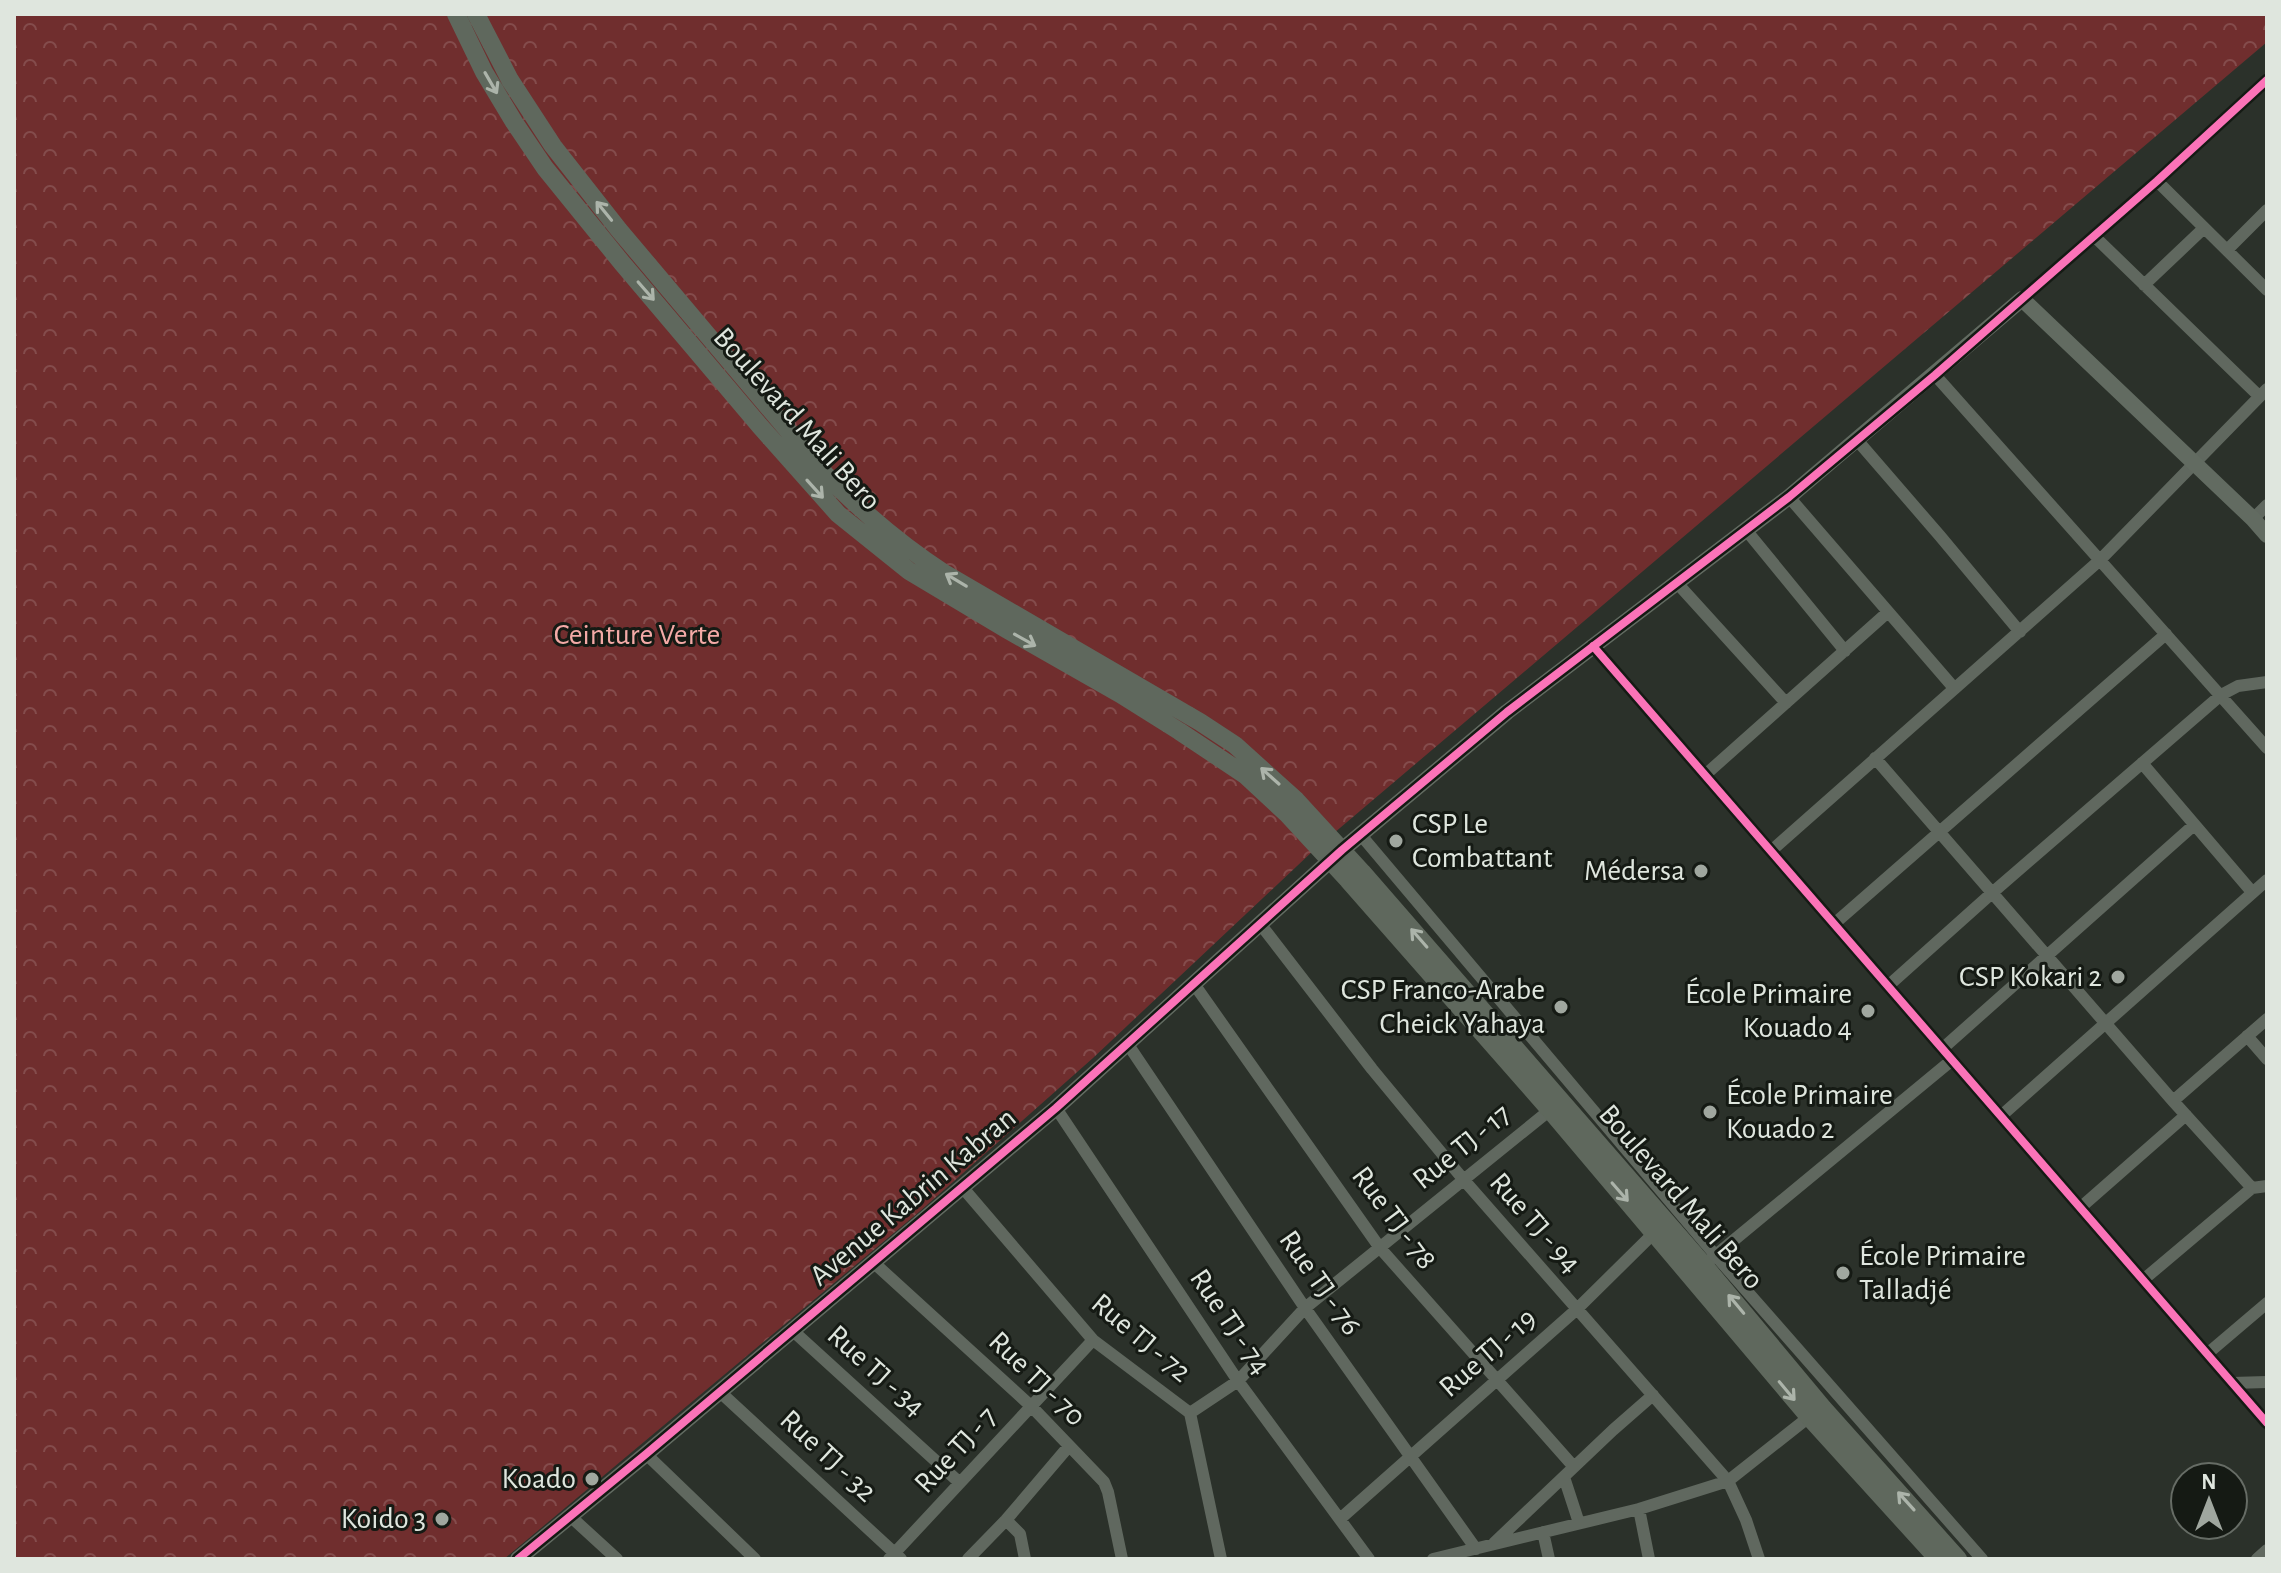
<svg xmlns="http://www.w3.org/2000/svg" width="2281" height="1573" viewBox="0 0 2281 1573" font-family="'Alegreya Sans',sans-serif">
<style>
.park{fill:url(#park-crowns)}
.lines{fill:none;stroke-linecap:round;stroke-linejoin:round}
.street{stroke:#60685f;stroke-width:12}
.secondary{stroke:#626b61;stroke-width:16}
.primary{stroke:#5f685d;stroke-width:18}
.cycleway-casing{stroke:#151a14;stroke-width:13}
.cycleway{stroke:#fb73b8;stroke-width:8}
.oneway{stroke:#acb4aa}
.poi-dot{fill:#a0a79f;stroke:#151a14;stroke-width:3}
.labels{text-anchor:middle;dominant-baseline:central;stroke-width:6;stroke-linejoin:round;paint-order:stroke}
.street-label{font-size:30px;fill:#dfe6de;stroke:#151a14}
.park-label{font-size:30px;fill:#f4aaa7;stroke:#151a14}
.poi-label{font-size:30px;fill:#dfe6de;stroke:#151a14;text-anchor:end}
</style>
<defs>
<pattern id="park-crowns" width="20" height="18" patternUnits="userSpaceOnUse" patternTransform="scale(2)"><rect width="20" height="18" fill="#702e2e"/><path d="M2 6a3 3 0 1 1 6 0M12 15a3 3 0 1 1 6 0" fill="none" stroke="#844c4c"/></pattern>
</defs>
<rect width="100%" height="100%" fill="#2b312a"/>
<path class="park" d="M14 14H2267V42L1314 850 1093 1058 919 1212 504 1559H14Z"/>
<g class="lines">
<path class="street" d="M2157 181 2267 290
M2095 237 2259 396
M2227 250 2267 210
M2144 285 2204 228
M2022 299 2157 181 2267 80
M1935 375 2267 748
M1857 440 1940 536 2020 632
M1789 497 1954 688
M2253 519 2267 505
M1746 530 1845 651
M1677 583 1786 703
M1593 646 2267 1423
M1875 758 2173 1101 2252 1188
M2142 763 2252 892
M1705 775 1888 612
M1360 834 1716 1256 1982 1559
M1771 851 2100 560 2267 389
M1834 924 2166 634
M1261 925 1372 1069 1463 1179 1728 1481 1746 1520 1759 1559
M1194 984 1380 1248 1574 1467
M1888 986 1992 893 2221 695 2238 686 2267 682
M2247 1036 2267 1059
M1127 1043 1305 1308 1476 1549
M1942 1049 2194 825
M2173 1101 2267 1019
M1056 1108 1238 1381 1369 1559
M2001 1116 2267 880
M963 1188 1093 1340 1190 1413 1221 1559
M2080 1208 2186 1115
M1711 1259 1952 1060
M873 1262 1032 1407 1104 1482 1108 1492 1122 1559
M2143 1280 2252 1188 2267 1186
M792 1330 960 1483
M2207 1354 2267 1303
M2232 1383 2267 1382
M719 1391 901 1559
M1190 1413 1238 1381 1305 1308 1550 1110
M646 1454 755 1559
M1564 1477 1579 1523
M1639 1509 1649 1559
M570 1516 617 1559
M1340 1519 1576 1310 1657 1230
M1006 1520 1020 1534 1025 1559
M1543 1532 1549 1559
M1494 1543 1613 1430 1653 1395
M889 1559 1093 1340
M968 1559 1006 1520 1069 1446
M1433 1559 1639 1509 1728 1481 1809 1417
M2257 1559 2267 1550"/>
<path class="secondary" d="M518 1559 646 1454 1056 1108 1342 850 1507 712 1789 497 2022 299 2253 519 2267 535"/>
<path class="primary" d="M456 14 484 72 514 122 545 168 622 263 759 425 838 514 909 571 1006 629 1120 694 1179 731 1245 775 1287 814 1348 880 1550 1110 1809 1417 1938 1559
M476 14 510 80 553 146 619 230 823 472C861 511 898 543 944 573L1200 722 1235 745 1296 800 1362 872 1703 1264 1823 1408 1958 1559"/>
<defs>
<path id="cycleway" d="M1593 646 2267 1423
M518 1559 646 1454 1056 1108 1342 850 1507 712 1789 497 1935 375 2157 181 2267 80"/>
</defs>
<use href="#cycleway" class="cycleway-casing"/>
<use href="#cycleway" class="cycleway"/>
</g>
<defs><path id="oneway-shaft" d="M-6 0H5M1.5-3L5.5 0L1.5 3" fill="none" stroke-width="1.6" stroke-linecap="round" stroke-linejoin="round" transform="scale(2)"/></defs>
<g class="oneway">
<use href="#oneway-shaft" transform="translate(491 83) rotate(60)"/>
<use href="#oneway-shaft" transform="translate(604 211) rotate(-129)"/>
<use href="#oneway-shaft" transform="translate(646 291) rotate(49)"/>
<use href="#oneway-shaft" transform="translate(815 489) rotate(48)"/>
<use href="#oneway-shaft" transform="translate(956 580) rotate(-149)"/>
<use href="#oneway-shaft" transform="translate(1025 640) rotate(29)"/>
<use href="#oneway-shaft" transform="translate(1270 776) rotate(-138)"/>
<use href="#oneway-shaft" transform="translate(1419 938) rotate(-131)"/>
<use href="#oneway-shaft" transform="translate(1620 1192) rotate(49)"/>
<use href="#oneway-shaft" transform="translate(1736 1304) rotate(-130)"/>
<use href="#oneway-shaft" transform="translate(1787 1391) rotate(50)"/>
<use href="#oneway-shaft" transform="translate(1906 1501) rotate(-132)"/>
</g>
<g class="poi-dot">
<circle cx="1396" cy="841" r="8"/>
<circle cx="1701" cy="871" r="8"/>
<circle cx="2118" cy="977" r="8"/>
<circle cx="1561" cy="1007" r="8"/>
<circle cx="1868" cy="1011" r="8"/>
<circle cx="1710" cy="1112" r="8"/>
<circle cx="1843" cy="1273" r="8"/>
<circle cx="592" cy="1479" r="8"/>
<circle cx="442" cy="1519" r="8"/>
</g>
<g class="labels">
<g class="street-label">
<text transform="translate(797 419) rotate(48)">Boulevard Mali Bero</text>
<text transform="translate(1462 1147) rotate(-39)">Rue TJ - 17</text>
<text transform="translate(913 1197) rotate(-40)">Avenue Kabrin Kabran</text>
<text transform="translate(1681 1197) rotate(49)">Boulevard Mali Bero</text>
<text transform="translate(1394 1218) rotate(53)">Rue TJ - 78</text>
<text transform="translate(1535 1223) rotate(49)">Rue TJ - 94</text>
<text transform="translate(1320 1283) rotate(55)">Rue TJ - 76</text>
<text transform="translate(1230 1322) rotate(56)">Rue TJ - 74</text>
<text transform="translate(1141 1338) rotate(40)">Rue TJ - 72</text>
<text transform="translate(1488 1353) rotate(-41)">Rue TJ - 19</text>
<text transform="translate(876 1371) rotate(42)">Rue TJ - 34</text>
<text transform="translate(1037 1379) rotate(44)">Rue TJ - 70</text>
<text transform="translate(956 1450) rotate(-47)">Rue TJ - 7</text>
<text transform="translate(828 1456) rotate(43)">Rue TJ - 32</text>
</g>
<g class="park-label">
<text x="637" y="635">Ceinture Verte</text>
</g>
<g class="poi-label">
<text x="1412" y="824" text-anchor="start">CSP Le<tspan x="1412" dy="34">Combattant</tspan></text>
<text x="1685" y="871">Médersa</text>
<text x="2102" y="977">CSP Kokari 2</text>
<text x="1545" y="990">CSP Franco-Arabe<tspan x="1545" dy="34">Cheick Yahaya</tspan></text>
<text x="1852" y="994">École Primaire<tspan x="1852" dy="34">Kouado 4</tspan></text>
<text x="1726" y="1095" text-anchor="start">École Primaire<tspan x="1726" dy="34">Kouado 2</tspan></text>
<text x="1859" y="1256" text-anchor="start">École Primaire<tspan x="1859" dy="34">Talladjé</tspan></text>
<text x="576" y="1479">Koado</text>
<text x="426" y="1519">Koido 3</text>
</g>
</g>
<rect width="2281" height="1573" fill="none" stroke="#dfe6de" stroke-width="32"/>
<g transform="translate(2209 1501)"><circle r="38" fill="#151a14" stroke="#666c65" stroke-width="2"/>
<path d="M0-6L14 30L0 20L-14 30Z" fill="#a0a79f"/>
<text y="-12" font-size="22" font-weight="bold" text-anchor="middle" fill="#dfe6de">N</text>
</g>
</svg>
